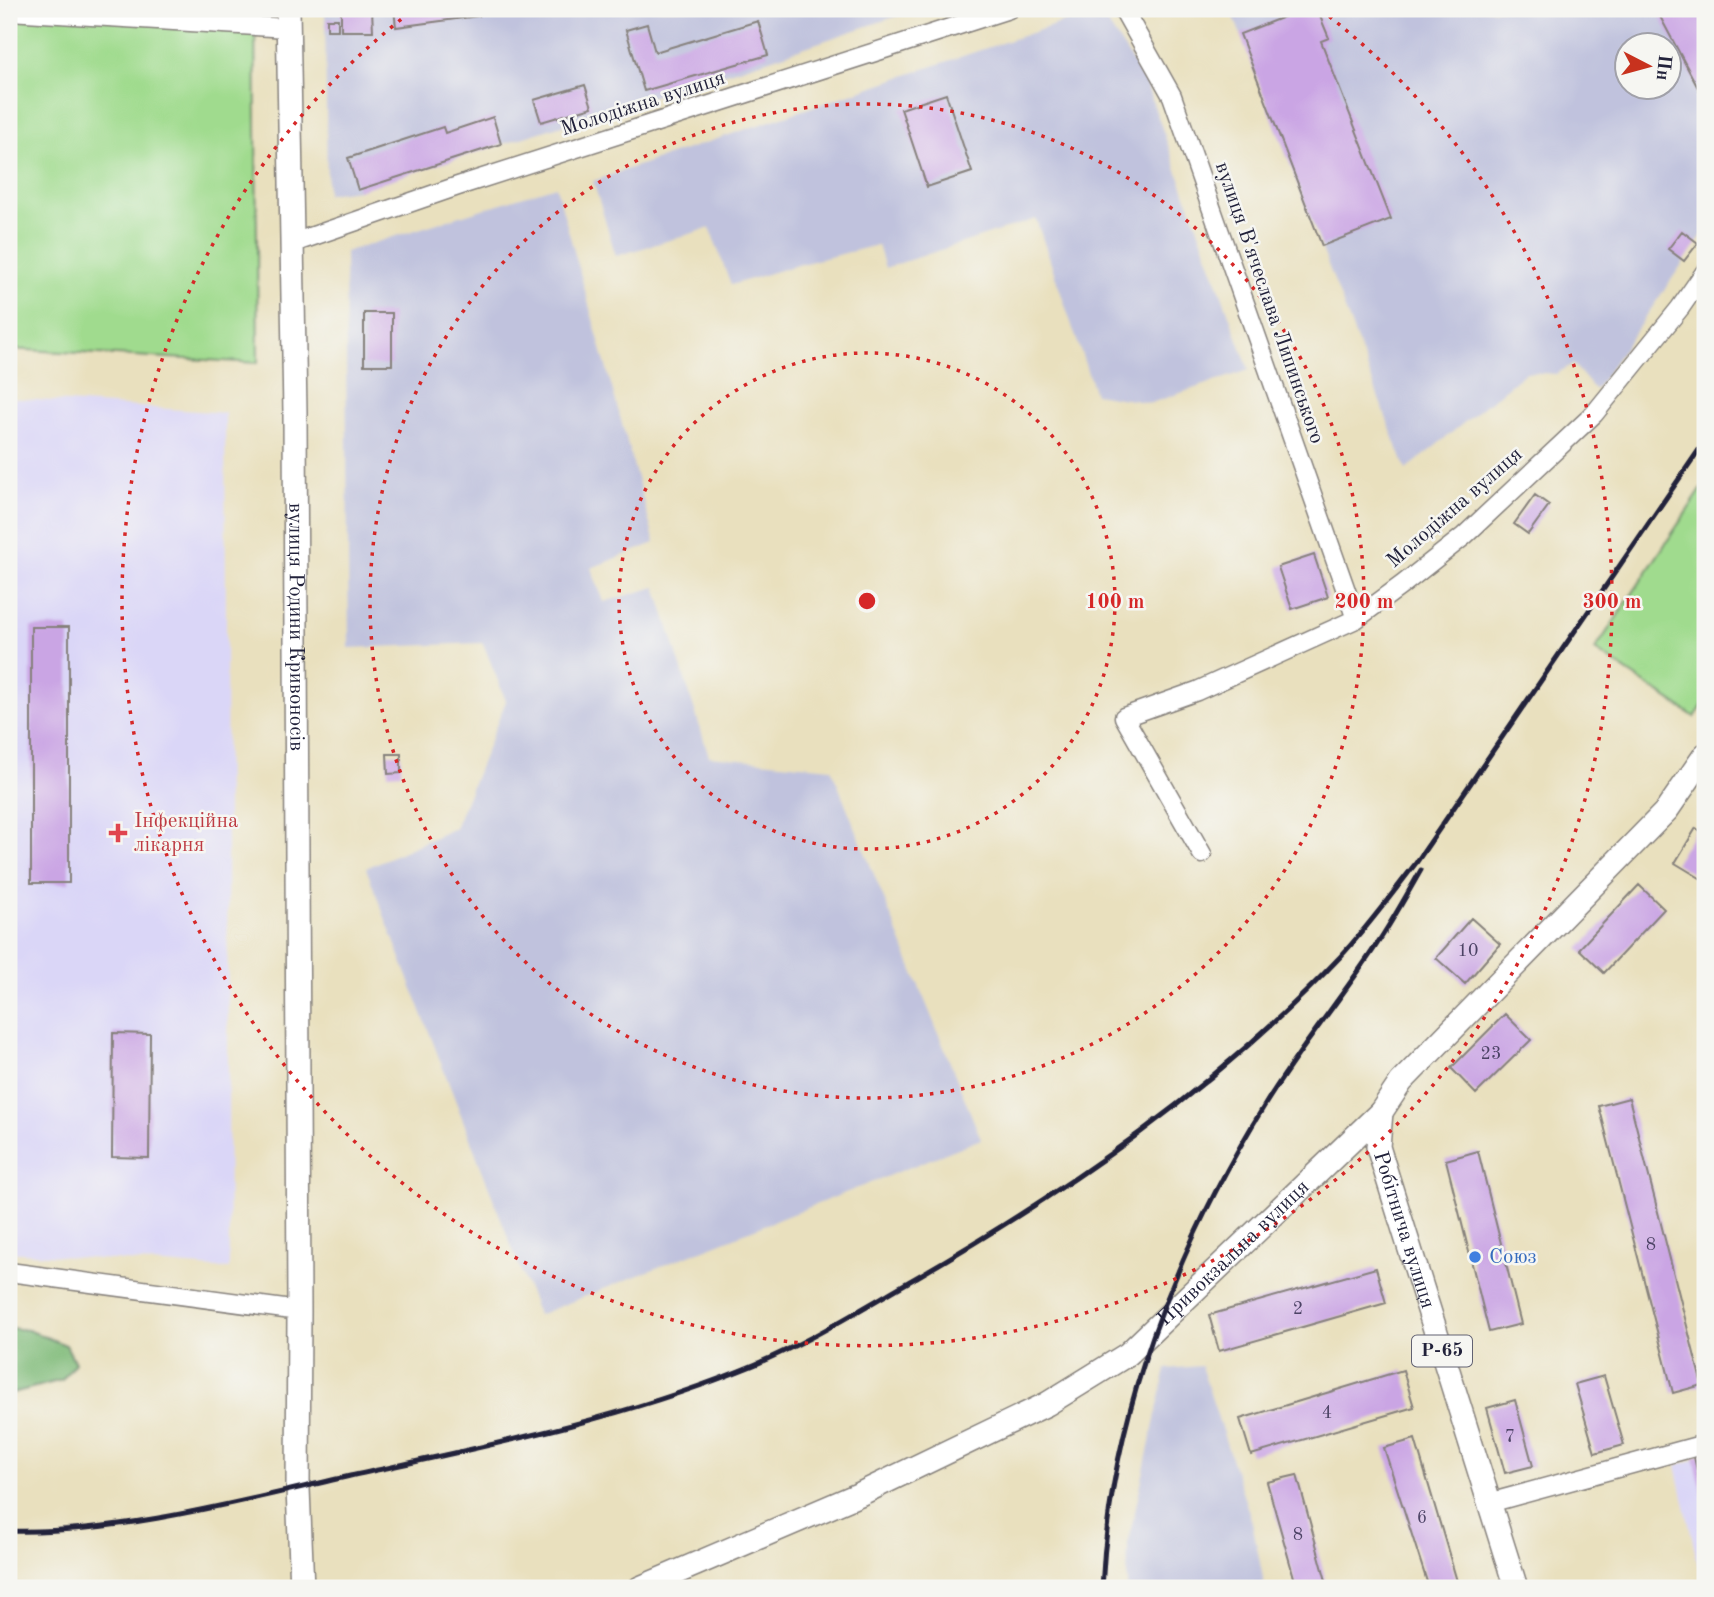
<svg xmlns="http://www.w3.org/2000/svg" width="1714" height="1597" viewBox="0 0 1714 1597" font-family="'Old Standard TT',serif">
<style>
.built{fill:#dad6f7}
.industrial{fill:#c0c2dd;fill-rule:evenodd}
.green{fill:#a0db8e;stroke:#617e64;stroke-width:2}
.forest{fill:#80bb79;stroke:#516e5a;stroke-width:2}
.building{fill:#caa5e4}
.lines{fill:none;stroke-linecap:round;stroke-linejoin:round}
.minor-casing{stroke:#86817c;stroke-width:21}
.major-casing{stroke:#86817c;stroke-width:26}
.minor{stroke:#fff;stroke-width:18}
.major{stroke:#fff;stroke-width:23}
.rail{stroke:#22223b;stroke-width:5}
.ring{fill:none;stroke:#d62828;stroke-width:3.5;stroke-dasharray:3.5 7}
.health-dot{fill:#e0444e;stroke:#f6f6f2;stroke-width:2.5}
.shop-dot{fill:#3f7fe0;stroke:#f6f6f2;stroke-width:2.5}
.labels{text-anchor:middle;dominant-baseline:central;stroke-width:5;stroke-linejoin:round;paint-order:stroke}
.number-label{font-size:18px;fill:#4c4365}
.shield{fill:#f6f6f2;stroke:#626272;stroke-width:2}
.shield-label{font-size:19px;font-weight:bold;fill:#22223b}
.street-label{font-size:21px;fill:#22223b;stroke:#f6f6f2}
.health-label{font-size:21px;fill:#be3a42;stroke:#f6f6f2;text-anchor:start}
.shop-label{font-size:21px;fill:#366cbe;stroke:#f6f6f2;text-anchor:start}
.centre{fill:#d62828;stroke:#f6f6f2;stroke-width:3.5}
.ring-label{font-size:21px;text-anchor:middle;font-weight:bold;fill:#d62828;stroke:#f6f6f2;stroke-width:5;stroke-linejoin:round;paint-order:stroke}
</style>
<rect width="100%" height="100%" fill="#f6f6f2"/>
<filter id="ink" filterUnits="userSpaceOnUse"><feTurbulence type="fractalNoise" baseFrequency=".0143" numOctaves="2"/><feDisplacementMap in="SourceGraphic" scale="14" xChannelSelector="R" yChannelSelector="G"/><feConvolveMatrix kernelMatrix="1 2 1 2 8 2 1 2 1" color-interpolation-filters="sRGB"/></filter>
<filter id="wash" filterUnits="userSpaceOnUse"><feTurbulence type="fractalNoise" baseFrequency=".00686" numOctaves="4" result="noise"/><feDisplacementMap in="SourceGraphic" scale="28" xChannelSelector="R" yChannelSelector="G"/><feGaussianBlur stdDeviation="1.57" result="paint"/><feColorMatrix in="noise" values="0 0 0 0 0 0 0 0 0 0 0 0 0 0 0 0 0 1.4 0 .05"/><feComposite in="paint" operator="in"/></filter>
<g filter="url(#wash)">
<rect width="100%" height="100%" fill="#e9e0be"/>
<path class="built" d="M9 398 225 413 229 1269 9 1252Z
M1705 1457V1588H1703L1676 1465Z"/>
<path class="industrial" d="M325 9H918L770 59 358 190 327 194Z
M1231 9H1705V231L1595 390 1573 364 1556 374 1526 372 1406 470ZM1626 46H1668V88H1626Z
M1099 10 1145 81 1249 370 1151 403 1095 394 1036 219 885 268 878 245 797 265 731 285 710 228 616 256 593 181Z
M556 186 655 543 591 568 604 602 656 587 709 756 831 768 981 1139 538 1315 366 868 455 828 506 701 483 643 349 648 345 252Z
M1201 1366 1252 1522 1265 1588H1127L1128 1543 1166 1369Z"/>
<path class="green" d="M9 9H255L258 363 9 349Z
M1705 484V702L1695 717 1595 650Z"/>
<path class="forest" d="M9 1328 28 1330 66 1345 75 1363 62 1380 9 1394Z"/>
<g id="blocks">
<path class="building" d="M341 9H372L373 31H341Z
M394 9H478L479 16 396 27Z
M1304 9H1317L1329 38 1321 41 1391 219 1322 246 1240 34Z
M1656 9H1705V101Z
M327 19H338V30H327Z
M758 21 768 55 644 91 626 30 647 24 655 52Z
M585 85 592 107 541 122 534 100Z
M946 94 972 172 927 187 901 109Z
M493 117 501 144 358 190 348 158 443 127 445 133Z
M1682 231 1698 243 1684 261 1668 249Z
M364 313H392V365H364Z
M1535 495 1549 505 1528 534 1514 524Z
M1314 555 1328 597 1292 609 1278 567Z
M31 627H69V883H31Z
M387 754H401V773L388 774Z
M1696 828 1705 834V881L1675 863Z
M1639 885 1664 909 1604 973 1579 949Z
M1471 918 1500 944 1465 984 1436 958Z
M1505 1014 1531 1040 1476 1094 1451 1068Z
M113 1033 150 1034 149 1158 112 1157Z
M1629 1098 1702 1385 1673 1393 1599 1106Z
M1478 1151 1521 1324 1489 1332 1446 1160Z
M1376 1268 1386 1303 1219 1351 1209 1315Z
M1403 1370 1414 1407 1251 1455 1240 1419Z
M1604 1376 1624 1445 1595 1453 1575 1384Z
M1515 1400 1533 1466 1505 1473 1487 1408Z
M1415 1439 1459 1588H1429L1384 1448Z
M1705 1454V1501H1704L1694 1457Z
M1297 1475 1328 1588H1297L1267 1482Z"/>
</g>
</g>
<g filter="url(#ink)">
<use href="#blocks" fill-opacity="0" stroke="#86817c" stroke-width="2"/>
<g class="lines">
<defs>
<path id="minor" d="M1123 9 1172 96 1356 619
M9 11 288 28
M290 244 458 186 1009 9
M1202 854 1124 717 1197 691 1356 619 1402 585 1464 536 1594 414 1680 308 1705 272
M9 1272 299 1311
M1489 1503 1705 1444"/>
<g id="major">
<path id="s1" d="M288 9 295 413 299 1311 298 1488 302 1588"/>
<path id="s2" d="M1381 1112 1378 1147 1516 1588"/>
<path id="s3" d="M640 1588 860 1494 1047 1404 1128 1354 1381 1112 1401 1082 1667 810 1705 755"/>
</g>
</defs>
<use href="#minor" class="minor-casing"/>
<use href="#major" class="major-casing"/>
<use href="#minor" class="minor"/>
<use href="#major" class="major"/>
<path class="rail" d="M9 1531C121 1534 241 1501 350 1476 481 1447 614 1421 739 1371 801 1347 859 1310 917 1277 1071 1188 1217 1087 1340 957 1367 928 1391 895 1416 863L1705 441
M1102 1588C1110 1416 1176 1248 1266 1103 1299 1049 1340 1000 1375 947 1392 922 1406 896 1421 870"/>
</g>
</g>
<g class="ring">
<circle cx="867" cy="601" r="248"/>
<circle cx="867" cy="601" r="497"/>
<path d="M1321 10A745 745 0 1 1 413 10"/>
</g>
<path class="health-dot" d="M114.5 822.5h7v7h7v7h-7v7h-7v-7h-7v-7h7z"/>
<circle class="shop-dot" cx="1475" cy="1257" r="7"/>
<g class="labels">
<g class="number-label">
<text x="1468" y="951">10</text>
<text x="1491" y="1054">23</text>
<text x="1651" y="1245">8</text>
<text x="1298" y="1309">2</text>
<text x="1327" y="1413">4</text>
<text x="1510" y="1437">7</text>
<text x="1422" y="1518">6</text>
<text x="1298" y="1535">8</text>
</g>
<rect class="shield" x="1412" y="1335.5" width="60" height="31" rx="5"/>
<g class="shield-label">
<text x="1442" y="1351">Р-65</text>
</g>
<g class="street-label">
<text transform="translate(643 104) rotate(-18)">Молодіжна вулиця</text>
<text transform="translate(1269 303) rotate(71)">вулиця В'ячеслава Липинського</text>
<text transform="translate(1455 508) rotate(-41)">Молодіжна вулиця</text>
<text stroke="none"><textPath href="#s1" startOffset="618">вулиця Родини Кривоносів</textPath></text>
<text stroke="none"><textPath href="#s2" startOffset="122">Робітнича вулиця</textPath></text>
<text stroke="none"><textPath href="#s3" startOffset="688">Привокзальна вулиця</textPath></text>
</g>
<g class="health-label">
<text x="134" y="821">Інфекційна<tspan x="134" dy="24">лікарня</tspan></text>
</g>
<g class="shop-label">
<text x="1489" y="1257">Союз</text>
</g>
</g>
<circle cx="867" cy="601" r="10" class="centre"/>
<g class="ring-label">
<text x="1115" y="608">100 m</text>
<text x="1364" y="608">200 m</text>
<text x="1612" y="608">300 m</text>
</g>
<rect width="1714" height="1597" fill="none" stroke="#f6f6f2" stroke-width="35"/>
<g transform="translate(1648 66) rotate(96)"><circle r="33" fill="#f6f6f2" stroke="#a1a1a9" stroke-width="2"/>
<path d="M0-5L12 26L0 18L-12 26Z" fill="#c8321e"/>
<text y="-10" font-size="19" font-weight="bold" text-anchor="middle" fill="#22223b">Пн</text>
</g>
</svg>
